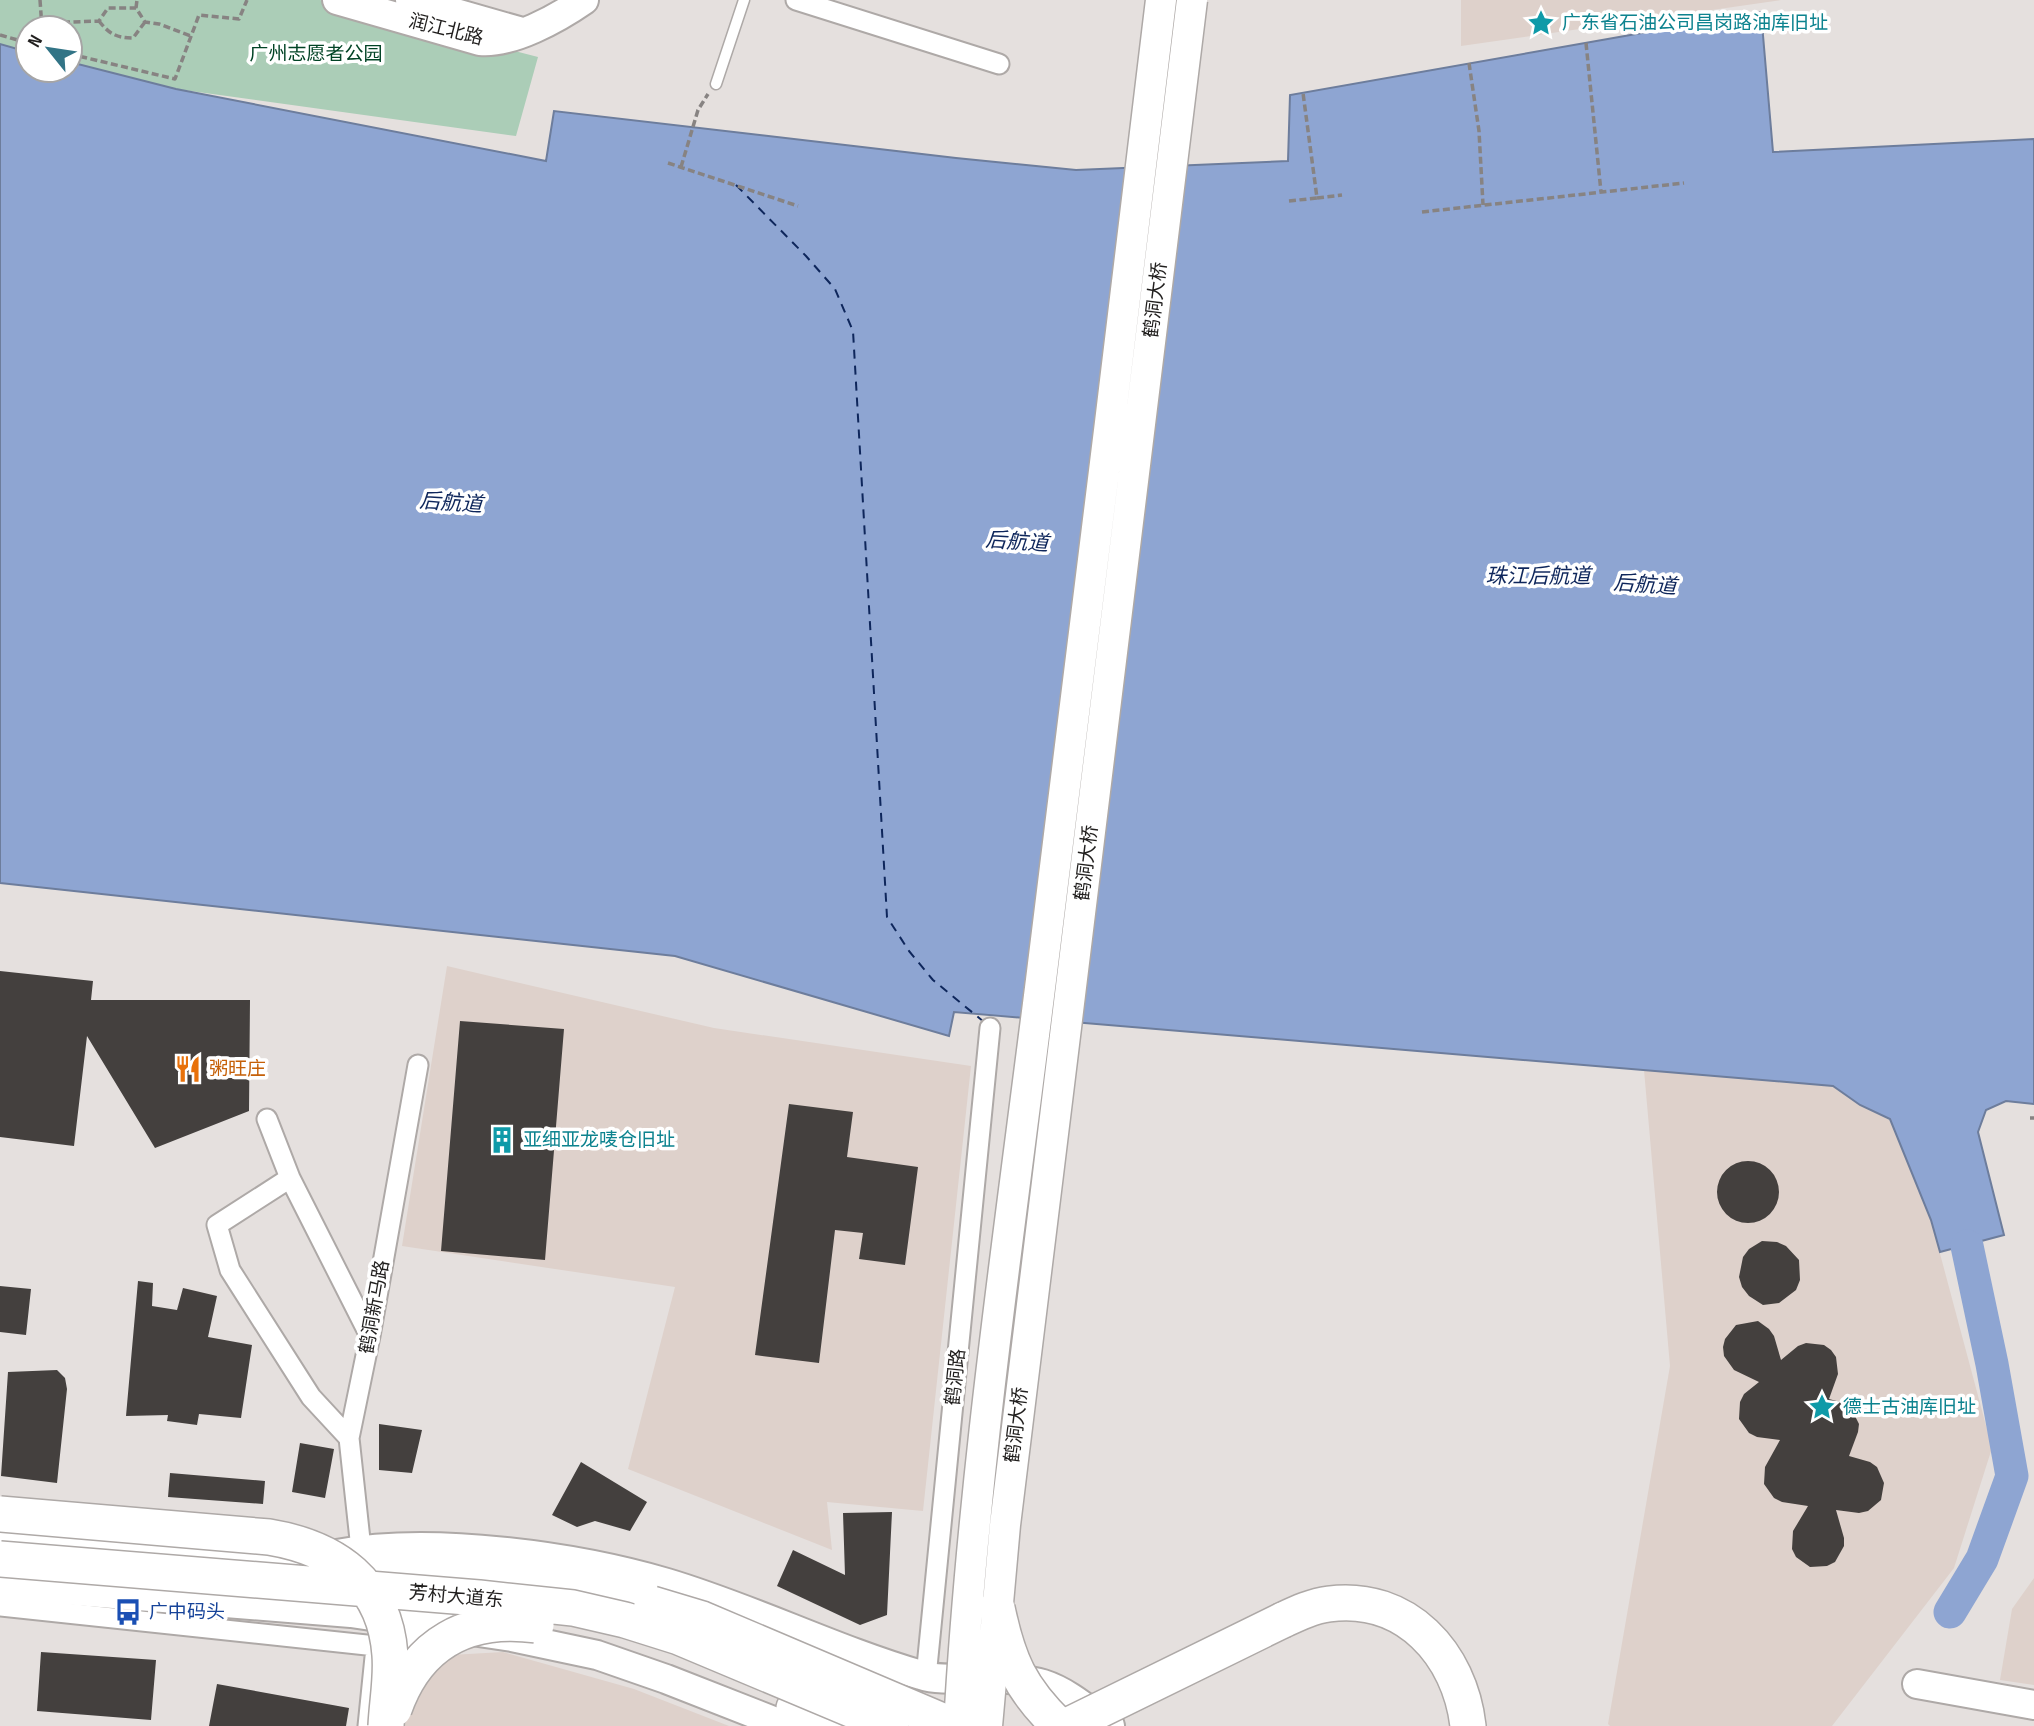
<svg xmlns="http://www.w3.org/2000/svg" width="2034" height="1726" viewBox="0 0 2034 1726" font-family="'Sofia Sans Condensed','Noto Sans SC',sans-serif">
<style>
.built{fill:#ded1cb}
.green{fill:#abcdb7}
.water{fill:#8ea5d2;stroke:#6d7d9c;stroke-width:2}
.lines{fill:none;stroke-linecap:round;stroke-linejoin:round}
.river{stroke:#8ea5d2;stroke-width:33}
.ferry{stroke:#0e265b;stroke-width:2;stroke-dasharray:9 7;stroke-linecap:butt}
.building{fill:#44403e}
.lane-casing{stroke:#aea9a7;stroke-width:13}
.street-casing{stroke:#aea9a7;stroke-width:23}
.secondary-casing{stroke:#aea9a7;stroke-width:32}
.highway-casing{stroke:#aea9a7;stroke-width:38}
.path{stroke:#878382;stroke-width:3.5;stroke-dasharray:7 3.5;stroke-linecap:butt}
.lane{stroke:#fff;stroke-width:10}
.street{stroke:#fff;stroke-width:19}
.secondary{stroke:#fff;stroke-width:28}
.highway{stroke:#fff;stroke-width:35}
.primary-bridge-casing{stroke:#aea9a7;stroke-width:33;stroke-linecap:butt}
.highway-bridge-casing{stroke:#aea9a7;stroke-width:38;stroke-linecap:butt}
.primary-bridge{stroke:#fff;stroke-width:30}
.highway-bridge{stroke:#fff;stroke-width:35}
.labels{text-anchor:middle;dominant-baseline:central;stroke-width:7;stroke-linejoin:round;paint-order:stroke}
.culture-label{font-size:19px;fill:#0d838f;stroke:#fff;text-anchor:start}
.street-label{font-size:19px;fill:#211f1e;stroke:#fff}
.park-label{font-size:19px;fill:#014325;stroke:#fff}
.food-label{font-size:19px;fill:#c56008;stroke:#fff;text-anchor:start}
.transit-label{font-size:19px;fill:#164399;stroke:#fff;text-anchor:start}
.water-label{font-size:21px;font-style:italic;fill:#0e265b;stroke:#fff}
</style>
<rect width="100%" height="100%" fill="#e5e0de"/>
<path class="built" d="M1461 0H1781L1461 46Z
M447 966 714 1028 971 1066 923 1511 827 1502 832 1550 628 1469 675 1287 402 1246Z
M1644 1070 1834 1086 1860 1105 1890 1119 1931 1220 1992 1448 1954 1568 1832 1726H1610L1608 1724 1670 1366Z
M2034 1578V1685L2000 1680 2012 1609Z
M503 1652 634 1689 729 1726H402L417 1685 451 1655Z"/>
<path class="green" d="M0 0H320L538 57 516 136 176 89 70 62V28H28V52L0 44Z"/>
<path class="water" d="M1761 12 1773 152 2034 139V1104L2006 1101 1986 1110 1978 1132 2004 1235 1940 1252 1931 1220 1890 1119 1860 1105 1833 1086 954 1012 949 1036 675 956 0 883V44L28 52V70H70V62L176 89 546 161 554 111 956 158 1076 170 1288 161 1290 95Z"/>
<g class="lines">
<path class="river" d="M1950 1612 1982 1559 2012 1476 1992 1364 1967 1246"/>
<path class="ferry" d="M736 185 806 256 835 289 853 331 887 917 909 951 933 980 984 1022"/>
</g>
<path class="building" d="M0 971 93 981 91 1000H250L249 1111 155 1148 87 1036 74 1146 0 1137Z
M460 1021 564 1029 545 1260 441 1251Z
M789 1104 853 1112 847 1157 918 1167 905 1265 859 1259 863 1233 835 1230 819 1363 755 1355Z
M1717 1192a31 31 0 1 1 62 0a31 31 0 1 1-62 0Z
M1762 1241 1777 1242 1786 1246 1799 1260 1800 1280 1796 1290 1779 1303 1763 1305 1749 1296 1742 1287 1739 1277 1743 1257 1749 1249Z
M138 1281 153 1283 152 1306 177 1310 183 1288 217 1296 208 1337 252 1345 241 1418 199 1414 197 1425 167 1421 168 1415 126 1416Z
M0 1286 31 1289 26 1335 0 1332Z
M1758 1321 1769 1329 1774 1336 1781 1360 1798 1346 1806 1343 1824 1345 1831 1350 1836 1357 1838 1374 1829 1399 1844 1403 1851 1408 1859 1424 1858 1432 1849 1456 1870 1462 1877 1467 1884 1483 1881 1500 1868 1511 1859 1513 1836 1510 1844 1538V1546L1835 1562 1827 1566 1810 1567 1796 1557 1792 1549 1793 1531 1808 1506 1782 1502 1774 1498 1764 1484 1765 1467 1780 1440 1757 1437 1749 1433 1739 1419 1740 1402 1744 1394 1759 1382 1734 1370 1724 1356 1723 1347 1725 1339 1736 1325Z
M57 1370 65 1378 67 1389 57 1483 1 1476 8 1372Z
M379 1424 422 1430 412 1473 379 1470Z
M300 1443 334 1449 325 1498 292 1492Z
M581 1462 647 1502 630 1531 595 1521 577 1527 552 1515Z
M170 1473 265 1481 263 1504 168 1497Z
M892 1512 887 1615 860 1625 777 1586 793 1550 845 1575 843 1513Z
M41 1652 156 1660 151 1720 37 1711Z
M217 1684 349 1708 346 1726H209Z"/>
<g class="lines">
<defs>
<path id="lane" d="M716 84 744 0"/>
<path id="street" d="M796 0 999 64
M267 1119 290 1178 370 1336
M290 1178 217 1225 230 1270 311 1397 349 1438
M361 1549 349 1438 370 1336 418 1065
M0 1606 376 1646 441 1642
M926 1677 990 1028
M368 1726 375 1657"/>
<path id="secondary" d="M337 0 480 41C512 44 558 18 584 0
M410 0 522 32
M337 1554C432 1536 575 1556 667 1583 754 1609 835 1650 921 1675 939 1681 961 1678 980 1678 1000 1679 1023 1678 1043 1684 1068 1692 1089 1711 1110 1726
M0 1585 351 1613 512 1637 597 1655 666 1679 786 1726
M1917 1684 2034 1705"/>
<path id="highway" d="M0 1536 539 1580 597 1589 637 1599
M1283 1620C1298 1613 1313 1606 1329 1604 1406 1594 1460 1654 1468 1726
M794 1708 841 1726"/>
</defs>
<use href="#lane" class="lane-casing"/>
<use href="#street" class="street-casing"/>
<use href="#secondary" class="secondary-casing"/>
<use href="#highway" class="highway-casing"/>
<path class="path" d="M40 0 42 28
M136 8 137 0
M99 21C109 34 117 38 133 38L145 22
M42 23 99 21 108 8H136L145 22 159 24 191 36
M0 35 28 43
M1586 43 1601 192
M70 54 175 79 199 15 239 19 247 0
M1469 63 1479 131 1483 205
M668 163 798 206
M681 167 698 110 708 94
M1317 198 1342 195
M1289 201 1317 198 1303 93
M1422 212 1684 183
M2030 1118H2034"/>
<use href="#lane" class="lane"/>
<use href="#street" class="street"/>
<use href="#secondary" class="secondary"/>
<use href="#highway" class="highway"/>
<defs>
<path id="primary-bridge" d="M959 1726C973 1476 1010 1228 1041 980 1082 653 1122 327 1161 0
M987 1726 1005 1525 1192 0"/>
<path id="highway-bridge" d="M0 1514 269 1537C335 1548 385 1583 390 1655 392 1678 387 1703 386 1726
M0 1559 479 1598 573 1608 625 1620 679 1637 891 1726
M652 1604 702 1619 954 1726
M997 1608C1008 1661 1020 1688 1059 1726
M394 1709C417 1643 468 1616 536 1625
M1067 1726 1283 1620"/>
</defs>
<use href="#primary-bridge" class="primary-bridge-casing"/>
<use href="#highway-bridge" class="highway-bridge-casing"/>
<use href="#primary-bridge" class="primary-bridge"/>
<use href="#highway-bridge" class="highway-bridge"/>
</g>
<defs>
<symbol id="sight-bare" viewBox="-9 -9 18 18"><path d="M0-6L1.8-2.2L6-1.7L2.9 1.2L3.7 5.4L0 3.3L-3.7 5.4L-2.9 1.2L-6-1.7L-1.8-2.2Z" fill="#0f9aa8" stroke="#fff" stroke-width="2.5" paint-order="stroke"/></symbol>
<symbol id="restaurant-bare" viewBox="-9 -9 18 18"><path d="M-5-6h1v4h1v-4h1v4h1v-4h1v5L-1.5 .5V6h-2V.5L-5-1ZM5-6V6H3V1.5H1.5Q1.5-4 5-6Z" fill="#e8710a" stroke="#fff" stroke-width="2.5" paint-order="stroke"/></symbol>
<symbol id="building-bare" viewBox="-9 -9 18 18"><path d="M-4-6H4V6H1V3H-1V6H-4ZM-2.5-4.3h1.7v1.8h-1.7ZM.8-4.3h1.7v1.8H.8ZM-2.5-1h1.7V.8h-1.7ZM.8-1h1.7V.8H.8Z" fill="#0f9aa8" stroke="#fff" stroke-width="2.5" paint-order="stroke"/></symbol>
<symbol id="bus-bare" viewBox="-9 -9 18 18"><path d="M-5-6H5V4H4V6H2V4H-2V6H-4V4H-5ZM-3.5-4V0h7V-4ZM-3.5 1.2v1.5H-2V1.2ZM2 1.2v1.5H3.5V1.2Z" fill="#1a4fb4" stroke="#fff" stroke-width="2.5" paint-order="stroke"/></symbol>
</defs>
<g fill-rule="evenodd">
<use href="#sight-bare" x="1522" y="4" width="38" height="38"/>
<use href="#restaurant-bare" x="169" y="1050" width="38" height="38"/>
<use href="#building-bare" x="483" y="1121" width="38" height="38"/>
<use href="#sight-bare" x="1803" y="1388" width="38" height="38"/>
<use href="#bus-bare" x="109" y="1593" width="38" height="38"/>
</g>
<g class="labels">
<g class="culture-label">
<text x="1562" y="23">广东省石油公司昌岗路油库旧址</text>
<text x="523" y="1140">亚细亚龙唛仓旧址</text>
<text x="1843" y="1407">德士古油库旧址</text>
</g>
<g class="street-label">
<text transform="translate(446 30) rotate(14)">润江北路</text>
<text transform="translate(1156 300) rotate(-83)">鹤洞大桥</text>
<text transform="translate(1087 863) rotate(-83)">鹤洞大桥</text>
<text transform="translate(375 1307) rotate(-80)">鹤洞新马路</text>
<text transform="translate(956 1377) rotate(-84)">鹤洞路</text>
<text transform="translate(1017 1425) rotate(-83)">鹤洞大桥</text>
<text transform="translate(456 1597) rotate(5)">芳村大道东</text>
</g>
<g class="park-label">
<text x="316" y="54">广州志愿者公园</text>
</g>
<g class="food-label">
<text x="209" y="1069">粥旺庄</text>
</g>
<g class="transit-label">
<text x="149" y="1612">广中码头</text>
</g>
<g class="water-label">
<text transform="translate(451 503) rotate(4)">后航道</text>
<text transform="translate(1017 542) rotate(4)">后航道</text>
<text x="1538" y="576">珠江后航道</text>
<text transform="translate(1645 585) rotate(4)">后航道</text>
</g>
</g>
<g transform="translate(49 49) rotate(300)"><circle r="33" fill="#ffffff" stroke="#a6a5a5" stroke-width="2"/>
<path d="M0-5L12 26L0 18L-12 26Z" fill="#327486"/>
<text y="-10" font-size="19" font-weight="bold" text-anchor="middle" fill="#211f1e">N</text>
</g>
</svg>
